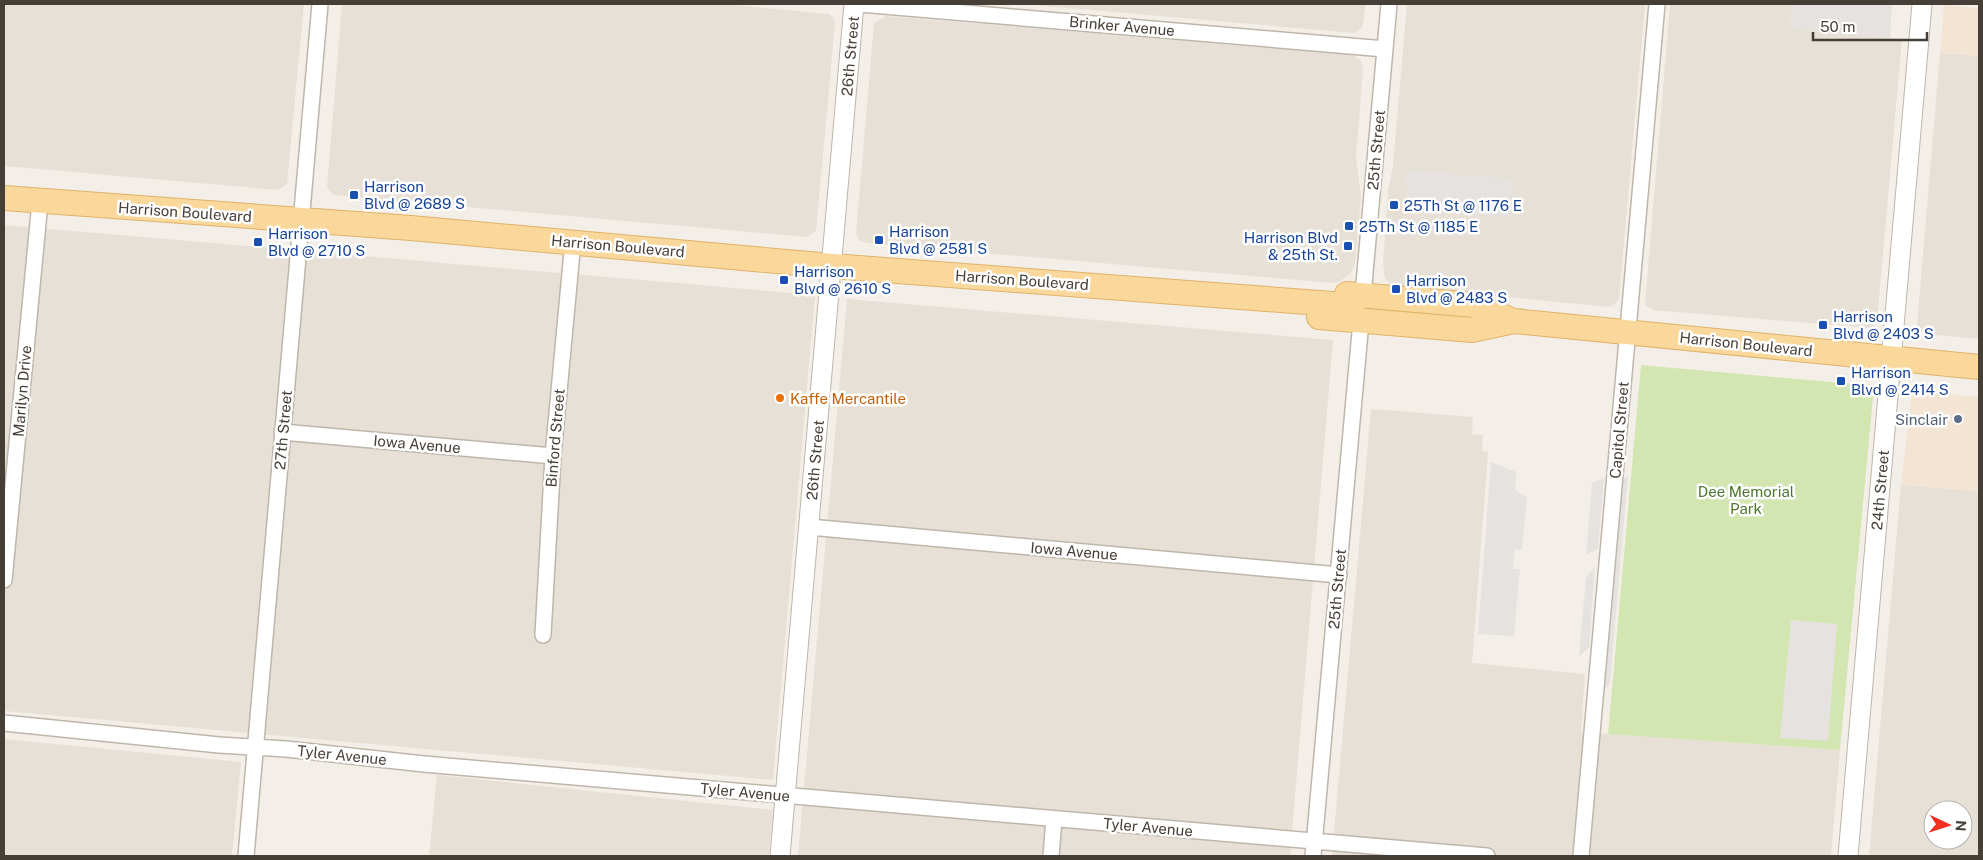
<svg xmlns="http://www.w3.org/2000/svg" width="1983" height="860" viewBox="0 0 1983 860" font-family="'Public Sans',sans-serif">
<style>
.residential{fill:#e7e0d6;fill-rule:evenodd}
.commercial{fill:#f4e4d4}
.green{fill:#d3e6b2}
.parking{fill:#e5e2e0}
.lines{fill:none;stroke-linecap:round;stroke-linejoin:round}
.minor-casing{stroke:#beb6ab;stroke-width:18}
.tertiary-casing{stroke:#beb6ab;stroke-width:21}
.primary-casing{stroke:#dfb36a;stroke-width:26}
.minor{stroke:#fff;stroke-width:15}
.tertiary{stroke:#fff;stroke-width:19}
.primary{stroke:#fad79a;stroke-width:24}
.transit-dot{fill:#1a4fb4;stroke:#fff;stroke-width:2}
.food-dot{fill:#e8710a;stroke:#fff;stroke-width:2}
.service-dot{fill:#5c6f8a;stroke:#fff;stroke-width:2}
.labels{text-anchor:middle;dominant-baseline:central;stroke-width:5;stroke-linejoin:round;paint-order:stroke}
.street-label{font-size:15px;fill:#463f37;stroke:#fff}
.transit-label{font-size:15px;fill:#164399;stroke:#fff;text-anchor:start}
.food-label{font-size:15px;fill:#c56008;stroke:#fff;text-anchor:start}
.service-label{font-size:15px;fill:#4e5e75;stroke:#fff;text-anchor:end}
.park-label{font-size:15px;fill:#4e762c;stroke:#fff}
</style>
<rect width="100%" height="100%" fill="#f3efe8"/>
<path class="residential" d="M4 4H304L287 184 278 190 4 166Z
M342 4H723L829 14 834 18 835 24 816 231 807 237 333 195 327 187Z
M1021 4H1366L1362 28 1354 33Z
M1407 4H1645L1619 299 1614 305 1609 307 1394 286 1385 279 1383 263 1388 191 1393 165Z
M1670 4H1793L1790 28 1902 39 1877 322 1871 328 1653 310 1645 304Z
M886 16 1353 55 1361 60 1363 71 1356 157 1361 196 1355 264 1351 273 1339 282 1332 283 867 243 859 240 856 234 874 23Z
M1940 53 1979 56V339L1925 334 1917 326Z
M4 225 815 295 773 780 4 711Z
M847 299 1333 340 1290 856H798Z
M1371 409 1473 417 1472 434 1483 435 1482 451 1488 452 1472 663 1585 674 1581 732 1840 750 1831 856H1332Z
M1901 485 1979 491V856H1869ZM1933 810H1963V840H1933Z
M4 739 241 762 232 856H4Z
M437 775 773 810 769 856H429Z"/>
<path class="commercial" d="M1944 5 1979 8V56L1940 53Z
M1912 391 1979 397V491L1901 485Z"/>
<path class="green" d="M1641 365 1874 386 1840 750 1608 734Z"/>
<path class="parking" d="M1793 4H1892L1890 38 1790 28Z
M1406 170 1512 179 1510 217 1407 208 1409 190 1405 186Z
M1491 462 1516 472 1515 490 1527 497 1522 550 1515 549 1513 569H1520L1514 636 1478 634Z
M1628 475 1610 683 1601 694 1618 485Z
M1604 478 1598 549 1586 555 1592 483Z
M1595 567 1589 648 1579 656 1586 578Z
M1791 620 1837 624 1828 741 1780 738Z"/>
<g class="lines">
<defs>
<path id="minor" d="M860 4 1385 49
M1363 295 1389 4
M282 432 553 456
M809 527 1339 575
M4 580 40 202
M543 635 553 456 573 241
M4 723 219 745 286 749 424 764 1487 856
M246 856 320 4
M1051 856 1054 819
M1313 856 1361 321
M1581 856 1657 4"/>
<path id="tertiary" d="M780 856 854 4
M1848 856 1922 4"/>
<path id="primary" d="M4 198 411 228 832 266 1346 305 1363 295
M1347 294 1474 305 1514 321 1979 367
M1319 317 1472 330 1514 321"/>
</defs>
<use href="#minor" class="minor-casing"/>
<use href="#tertiary" class="tertiary-casing"/>
<use href="#primary" class="primary-casing"/>
<use href="#minor" class="minor"/>
<use href="#tertiary" class="tertiary"/>
<use href="#primary" class="primary"/>
</g>
<g class="transit-dot">
<rect x="349" y="190" width="10" height="10" rx="2.5"/>
<rect x="1389" y="200" width="10" height="10" rx="2.5"/>
<rect x="1344" y="221" width="10" height="10" rx="2.5"/>
<rect x="874" y="235" width="10" height="10" rx="2.5"/>
<rect x="253" y="237" width="10" height="10" rx="2.5"/>
<rect x="1343" y="241" width="10" height="10" rx="2.5"/>
<rect x="779" y="275" width="10" height="10" rx="2.5"/>
<rect x="1391" y="284" width="10" height="10" rx="2.5"/>
<rect x="1818" y="320" width="10" height="10" rx="2.5"/>
<rect x="1836" y="376" width="10" height="10" rx="2.5"/>
</g>
<circle class="food-dot" cx="780" cy="398" r="5"/>
<circle class="service-dot" cx="1958" cy="419" r="5"/>
<g class="labels">
<g class="street-label">
<text transform="translate(1122 26) rotate(5)">Brinker Avenue</text>
<text transform="translate(850 56) rotate(-85)">26th Street</text>
<text transform="translate(1376 150) rotate(-85)">25th Street</text>
<text transform="translate(185 212) rotate(4)">Harrison Boulevard</text>
<text transform="translate(618 246) rotate(5)">Harrison Boulevard</text>
<text transform="translate(1022 280) rotate(4)">Harrison Boulevard</text>
<text transform="translate(1746 344) rotate(6)">Harrison Boulevard</text>
<text transform="translate(22 391) rotate(-85)">Marilyn Drive</text>
<text transform="translate(283 430) rotate(-85)">27th Street</text>
<text transform="translate(1619 430) rotate(-85)">Capitol Street</text>
<text transform="translate(555 438) rotate(-85)">Binford Street</text>
<text transform="translate(417 444) rotate(5)">Iowa Avenue</text>
<text transform="translate(815 460) rotate(-85)">26th Street</text>
<text transform="translate(1880 490) rotate(-85)">24th Street</text>
<text transform="translate(1074 551) rotate(5)">Iowa Avenue</text>
<text transform="translate(1337 589) rotate(-85)">25th Street</text>
<text transform="translate(342 755) rotate(6)">Tyler Avenue</text>
<text transform="translate(745 792) rotate(5)">Tyler Avenue</text>
<text transform="translate(1148 827) rotate(5)">Tyler Avenue</text>
</g>
<g class="transit-label">
<text x="364" y="186">Harrison<tspan x="364" dy="17">Blvd @ 2689 S</tspan></text>
<text x="1404" y="205">25Th St @ 1176 E</text>
<text x="1359" y="226">25Th St @ 1185 E</text>
<text x="889" y="231">Harrison<tspan x="889" dy="17">Blvd @ 2581 S</tspan></text>
<text x="268" y="233">Harrison<tspan x="268" dy="17">Blvd @ 2710 S</tspan></text>
<text x="1338" y="237" text-anchor="end">Harrison Blvd<tspan x="1338" dy="17">&amp; 25th St.</tspan></text>
<text x="794" y="271">Harrison<tspan x="794" dy="17">Blvd @ 2610 S</tspan></text>
<text x="1406" y="280">Harrison<tspan x="1406" dy="17">Blvd @ 2483 S</tspan></text>
<text x="1833" y="316">Harrison<tspan x="1833" dy="17">Blvd @ 2403 S</tspan></text>
<text x="1851" y="372">Harrison<tspan x="1851" dy="17">Blvd @ 2414 S</tspan></text>
</g>
<g class="food-label">
<text x="790" y="398">Kaffe Mercantile</text>
</g>
<g class="service-label">
<text x="1948" y="419">Sinclair</text>
</g>
<g class="park-label">
<text x="1746" y="491">Dee Memorial<tspan x="1746" dy="17">Park</tspan></text>
</g>
</g>
<rect width="1983" height="860" fill="none" stroke="#463f37" stroke-width="10"/>
<g transform="translate(1948 825) rotate(94)"><circle r="24" fill="#ffffff" stroke="#b5b2af"/>
<path d="M0-4L9 19L0 12L-9 19Z" fill="#f13021"/>
<text y="-8" font-size="14" font-weight="bold" text-anchor="middle" fill="#463f37">N</text>
</g>
<path d="M1813 32v8h114v-8" fill="none" stroke="#463f37" stroke-width="2.5"/>
<text x="1820" y="32" font-size="15" fill="#463f37" stroke="#ffffff" stroke-width="4" paint-order="stroke">50 m</text>
</svg>
